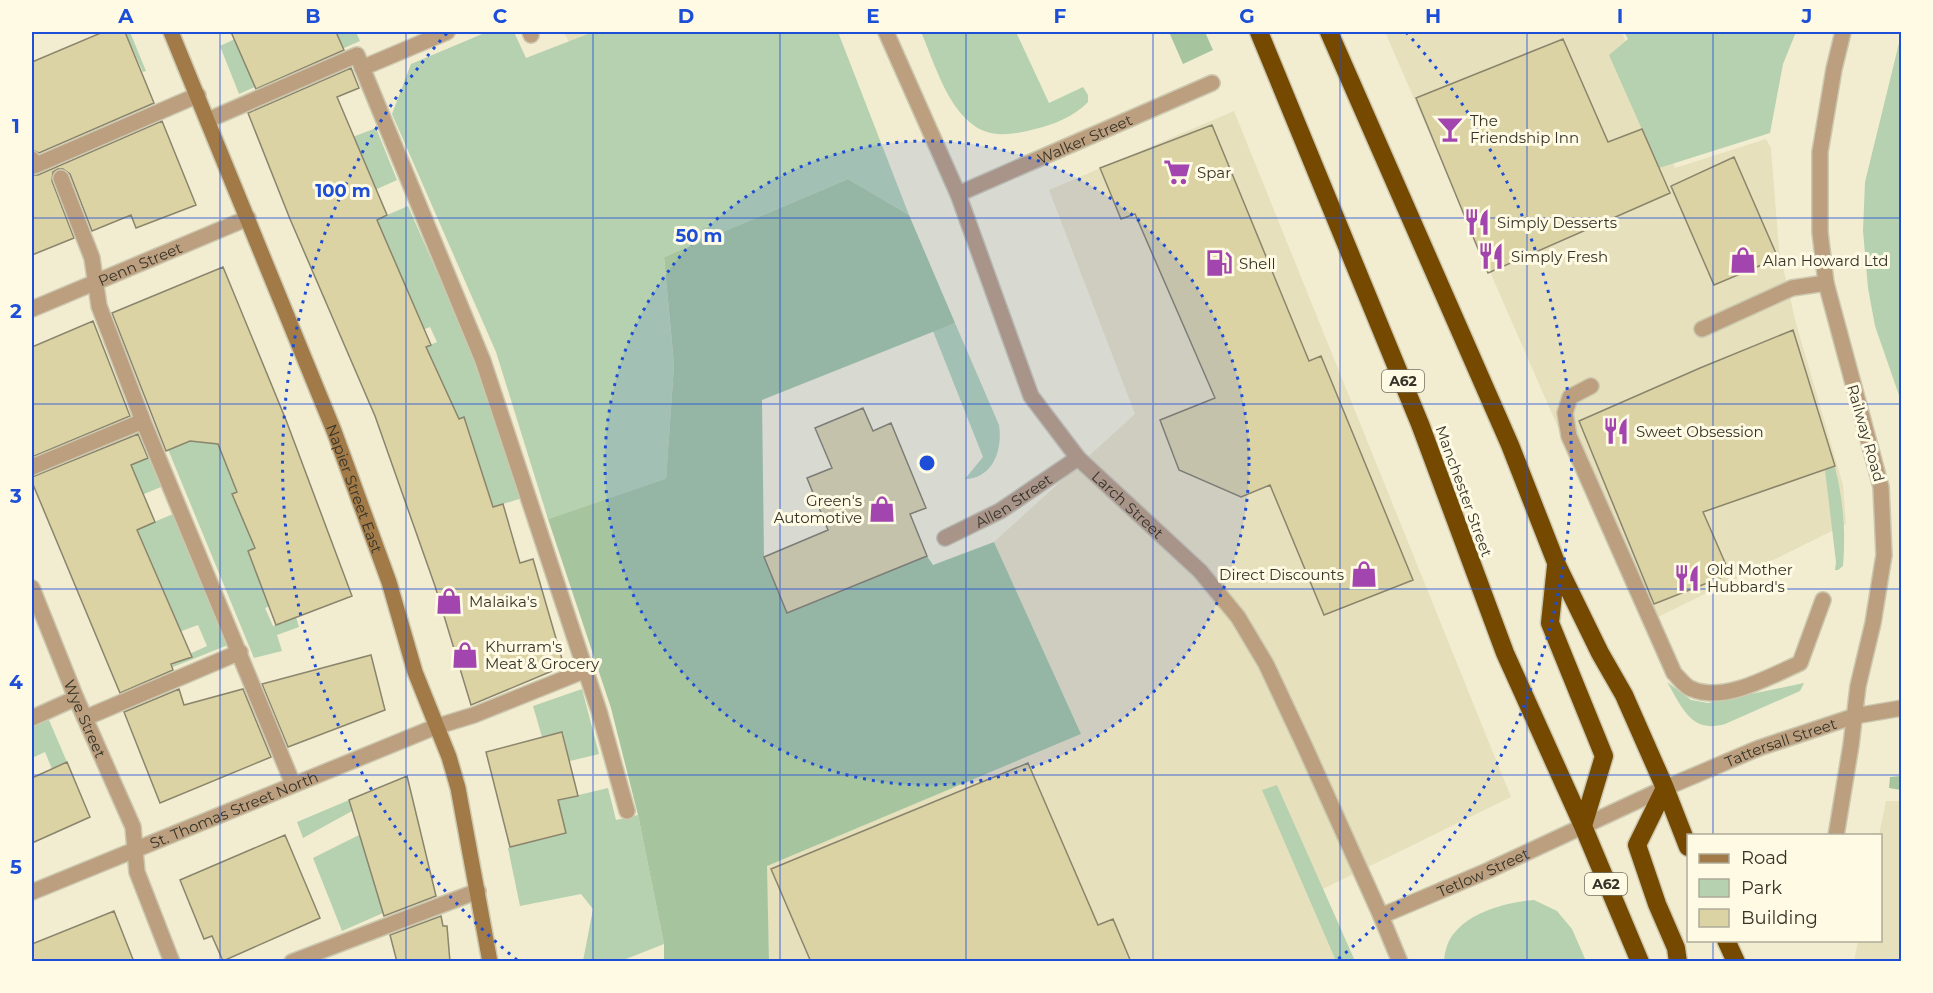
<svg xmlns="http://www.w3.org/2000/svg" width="1933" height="993" viewBox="0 0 1933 993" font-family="Montserrat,sans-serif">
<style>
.built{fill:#e7e0bd}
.green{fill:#b5d1b0}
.forest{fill:#a6c59f}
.building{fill:#dcd3a5;stroke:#8a856c;stroke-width:1.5}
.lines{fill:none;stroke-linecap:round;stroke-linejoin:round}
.lane-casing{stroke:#ccc8af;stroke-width:18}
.street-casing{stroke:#ccc8af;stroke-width:18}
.secondary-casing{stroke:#ccc8af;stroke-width:18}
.highway-casing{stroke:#ccc8af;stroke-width:21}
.lane{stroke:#bb9f7f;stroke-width:15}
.street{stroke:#bb9f7f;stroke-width:15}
.secondary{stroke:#a17a48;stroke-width:15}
.highway{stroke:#754a00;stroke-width:18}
.grid{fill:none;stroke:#1d4ed8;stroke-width:1.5;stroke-opacity:0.55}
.ring{fill:none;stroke:#1d4ed8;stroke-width:3;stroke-dasharray:3 6}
.labels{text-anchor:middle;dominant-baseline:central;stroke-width:6;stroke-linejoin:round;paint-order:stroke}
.shield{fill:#fefae4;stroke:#726f61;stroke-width:1.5}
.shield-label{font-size:14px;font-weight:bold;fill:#363429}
.poi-label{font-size:15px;fill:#363429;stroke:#fefae4;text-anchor:start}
.street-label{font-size:15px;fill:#363429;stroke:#fefae4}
.centre{fill:#1d4ed8;stroke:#fefae4;stroke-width:3}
.ring-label{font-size:18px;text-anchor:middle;font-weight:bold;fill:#1d4ed8;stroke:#fefae4;stroke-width:6;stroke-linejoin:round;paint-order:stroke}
.neatline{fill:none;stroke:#1d4ed8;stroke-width:2}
.grid-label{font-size:20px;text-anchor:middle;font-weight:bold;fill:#1d4ed8}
</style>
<rect width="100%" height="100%" fill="#f2edd1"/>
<path class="built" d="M564 32H593L569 42Z
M1385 32H1622L1675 168 1766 139 1771 148 1779 250 1796 323 1843 485 1846 524 1644 624Z
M1234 111 1511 797 1323 889 1353 961H769L766 866 1081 734 994 542 1135 414 1049 190Z
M1886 801H1901V961H1854L1858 941 1880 940 1879 835Z"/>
<path class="green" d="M125 32H130L146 71 143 72Z
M259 32H274L277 36 289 32H306L311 42 326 36 324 32H356L360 41 239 94 220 46 235 39 268 53Z
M487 32H514L526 58 593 32H838L909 215 848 179 664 257 674 365 666 480 548 519 496 352 392 114 411 64Z
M921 32H1016L1049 103 1083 87 1088 95V102C1075 116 1053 125 1035 129 1023 132 1011 135 998 134 953 131 936 66 921 32Z
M1624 32H1796L1783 64 1770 133 1659 168 1609 55 1628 39Z
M1900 39H1901V401L1875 326 1868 288 1863 231 1865 182Z
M376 128 397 180 344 204 350 138Z
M408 206 468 343 522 498 471 514 467 502 489 495 475 452 447 445 471 436 464 418 440 426 412 353 437 342 430 327 403 338 355 229Z
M143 318 211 394 266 371 268 374 201 401 296 595 265 608 273 626 296 617 299 627 277 635 282 651 254 658 118 328Z
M955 323 999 425C1003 449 993 479 965 479L983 457 933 331Z
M138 433 161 487 108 509 88 454Z
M1835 467C1843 499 1846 532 1843 566L1838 570H1835L1836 562 1825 470Z
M173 514 228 645 173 667 172 662 207 646 198 625 179 632 135 530Z
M1667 682 1691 700 1708 703 1804 683 1800 691 1725 724C1691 734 1682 707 1667 682Z
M582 689 599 754 570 761V765L551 770 547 755 567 750 563 732 542 737 533 706Z
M49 720 67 762 52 769 45 752 32 758V727Z
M1277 785 1355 961H1336L1262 790Z
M608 788 616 820 638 815 664 944 621 961H583L593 909 581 894 520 906 508 848 566 833 558 800Z
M349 800 352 811 303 838 297 822Z
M361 834 383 913 342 931 313 858Z
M1534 900 1557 911 1572 929 1586 961H1444C1445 950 1448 939 1456 931 1474 911 1508 902 1534 900Z"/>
<path class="forest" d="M1169 32H1205L1213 50 1183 64Z
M848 179 909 215 955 323 762 400 764 557 787 613 927 556 933 565 994 542 1081 734 767 866 769 961H664V944L638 815 611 708 548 519 666 479 674 365 664 257Z
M1901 776V790L1889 788 1890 777Z"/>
<path class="building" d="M103 32H125L154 103 39 153 32 150V62Z
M231 32H336L344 50 256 89Z
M1563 39 1608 142 1642 129 1670 193 1488 273 1416 98Z
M351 68 359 88 337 97 387 215 377 220 431 345 426 347 459 419 464 417 493 507 503 504 520 563 533 559 564 666 471 705 435 586 375 416 290 219 248 113Z
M162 121 196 205 136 228 131 215 92 231 70 174 63 169H58L53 172 52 181 74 238 32 255V175H38Z
M1212 125 1309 361 1321 356 1413 580 1324 615 1270 485 1241 497 1179 470 1160 420 1215 398 1135 214 1121 219 1100 168Z
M1734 157 1778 258 1714 285 1671 186Z
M223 267 286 420 352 596 276 625 248 551 255 548 232 494 237 492 218 444 190 441 166 451 112 313Z
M93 321 130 416 32 457V347Z
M1793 330 1835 466 1703 512 1730 574 1654 604 1579 421 1700 368Z
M863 408 873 431 891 423 926 508 910 514 927 556 787 613 764 557 828 530 807 478 832 468 815 428Z
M138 434 148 458 131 465 155 522 137 530 192 657 171 664 173 670 120 693 32 482V477Z
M371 655 385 710 288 747 262 684Z
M179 689 184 705 243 689 271 757 160 803 124 712Z
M562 732 578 796 558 800 566 833 510 847 486 752Z
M67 762 90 817 32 843V778Z
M1028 763 1098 925 1113 919 1131 962H811L771 869Z
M407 776 436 896 384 916 349 800Z
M285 835 320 918 223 961 212 936 204 939 180 880Z
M114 911 134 962H32V944Z
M441 916 443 926H447L450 962H397L390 935Z"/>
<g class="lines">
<defs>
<path id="lane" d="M362 68 447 32
M208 120 357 55 483 361 599 711 627 811
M32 159 34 166 198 95
M61 178 92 258 99 306 143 421 293 784
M1702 329 1792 288 1826 283
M1591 386 1570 397 1565 413 1569 436 1674 673C1679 678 1685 687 1692 689 1724 703 1771 676 1800 663L1823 600
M32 467 143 421
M32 718 76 698
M85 718 240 652
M435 727 474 715 586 670
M292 962 478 891"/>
<g id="street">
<path d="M530 32 531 35"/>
<path id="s1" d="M886 32 958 194 1031 396 1078 458 1200 571 1238 617 1266 664 1305 747 1381 916 1400 962"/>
<path id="s2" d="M958 194 1212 83"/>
<path id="s3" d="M32 309 248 218"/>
<path id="s4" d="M945 538 1000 511 1078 458"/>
<path id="s5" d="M32 588 76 698 133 827 137 872 172 962"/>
<path d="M1836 836 1851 745 1858 686 1873 623 1884 555 1881 487 1826 283 1820 232V152L1834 69 1843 32"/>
<path id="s6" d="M32 892 435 727"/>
<path id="s7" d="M1381 916 1487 871 1665 788 1759 748 1855 716 1902 708"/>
</g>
<g id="secondary">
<path id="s8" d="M171 32 334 431 389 582 415 672 449 757 458 788 490 962"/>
</g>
<path id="highway" d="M1259 32 1420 424 1505 653 1583 826 1640 962
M1329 32 1510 445 1557 565 1600 653 1624 695 1665 788 1688 847
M1556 566 1550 623 1604 756 1583 826
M1665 788 1637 845 1657 904 1676 948 1678 962
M1726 940 1736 962"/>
</defs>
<use href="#lane" class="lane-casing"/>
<use href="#street" class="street-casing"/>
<use href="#secondary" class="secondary-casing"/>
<use href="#highway" class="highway-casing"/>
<use href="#lane" class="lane"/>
<use href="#street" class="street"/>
<use href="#secondary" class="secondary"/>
<use href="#highway" class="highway"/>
</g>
<path class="grid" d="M220 32V962M406 32V962M593 32V962M780 32V962M966 32V962M1153 32V962M1340 32V962M1527 32V962M1713 32V836M32 218H1902M32 404H1902M32 589H1902M32 775H1902M1713 940V962"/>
<circle cx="927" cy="463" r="322" fill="#1d4ed8" fill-opacity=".12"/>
<g class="ring">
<circle cx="927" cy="463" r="322"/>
<path d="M517 960A644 644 0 0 1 448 32M1406 32A644 644 0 0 1 1337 960"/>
</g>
<defs>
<symbol id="bar-bare" viewBox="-9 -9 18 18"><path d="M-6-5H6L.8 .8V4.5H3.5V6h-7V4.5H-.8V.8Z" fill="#a245ae" stroke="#fefae4" stroke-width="2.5" paint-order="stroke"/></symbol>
<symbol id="supermarket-bare" viewBox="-9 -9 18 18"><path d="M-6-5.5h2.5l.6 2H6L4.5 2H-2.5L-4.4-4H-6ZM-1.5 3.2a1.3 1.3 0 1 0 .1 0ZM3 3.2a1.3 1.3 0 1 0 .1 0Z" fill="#a245ae" stroke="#fefae4" stroke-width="2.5" paint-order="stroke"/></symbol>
<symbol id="restaurant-bare" viewBox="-9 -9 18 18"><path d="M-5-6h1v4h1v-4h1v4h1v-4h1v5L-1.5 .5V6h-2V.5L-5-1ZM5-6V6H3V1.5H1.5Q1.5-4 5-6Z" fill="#a245ae" stroke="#fefae4" stroke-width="2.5" paint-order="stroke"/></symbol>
<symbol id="shop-bare" viewBox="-9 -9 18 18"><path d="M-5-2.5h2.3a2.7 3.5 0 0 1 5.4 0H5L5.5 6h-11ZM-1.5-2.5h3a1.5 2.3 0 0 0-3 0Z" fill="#a245ae" stroke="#fefae4" stroke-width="2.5" paint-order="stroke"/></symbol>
<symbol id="fuel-bare" viewBox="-9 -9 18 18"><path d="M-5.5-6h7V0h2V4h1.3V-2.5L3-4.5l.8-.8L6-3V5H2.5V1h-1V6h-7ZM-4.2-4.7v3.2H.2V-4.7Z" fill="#a245ae" stroke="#fefae4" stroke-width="2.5" paint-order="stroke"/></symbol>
</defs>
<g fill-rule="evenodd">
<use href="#bar-bare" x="1431" y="110" width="38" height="38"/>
<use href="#supermarket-bare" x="1158" y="153" width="38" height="38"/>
<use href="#restaurant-bare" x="1458" y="203" width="38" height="38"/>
<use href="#restaurant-bare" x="1472" y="237" width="38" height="38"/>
<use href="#shop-bare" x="1724" y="241" width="38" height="38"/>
<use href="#fuel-bare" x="1200" y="244" width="38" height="38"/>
<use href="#restaurant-bare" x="1597" y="412" width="38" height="38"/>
<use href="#shop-bare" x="863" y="490" width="38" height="38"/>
<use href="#shop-bare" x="1345" y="555" width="38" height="38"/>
<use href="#restaurant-bare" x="1668" y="559" width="38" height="38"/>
<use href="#shop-bare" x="430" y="582" width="38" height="38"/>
<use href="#shop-bare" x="446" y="636" width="38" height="38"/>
</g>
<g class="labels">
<g class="shield">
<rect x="1382" y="370" width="42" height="22" rx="4.5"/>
<rect x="1585" y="873" width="42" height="22" rx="4.5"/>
</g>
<g class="shield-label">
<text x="1403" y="381">A62</text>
<text x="1606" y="884">A62</text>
</g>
<g class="poi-label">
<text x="1470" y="120">The<tspan x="1470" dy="17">Friendship Inn</tspan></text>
<text x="1197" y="172">Spar</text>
<text x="1497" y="222">Simply Desserts</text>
<text x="1511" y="256">Simply Fresh</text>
<text x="1763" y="260">Alan Howard Ltd</text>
<text x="1239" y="263">Shell</text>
<text x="1636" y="431">Sweet Obsession</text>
<text x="862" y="500" text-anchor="end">Green's<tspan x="862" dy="17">Automotive</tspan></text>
<text x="1707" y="569">Old Mother<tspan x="1707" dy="17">Hubbard's</tspan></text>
<text x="1344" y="574" text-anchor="end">Direct Discounts</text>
<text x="469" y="601">Malaika's</text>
<text x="485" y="646">Khurram's<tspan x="485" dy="17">Meat &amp; Grocery</tspan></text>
</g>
<g class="street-label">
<text stroke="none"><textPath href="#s2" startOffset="138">Walker Street</textPath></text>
<text stroke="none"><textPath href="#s3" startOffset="117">Penn Street</textPath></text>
<text transform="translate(1866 433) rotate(74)">Railway Road</text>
<text stroke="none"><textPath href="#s8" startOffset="492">Napier Street East</textPath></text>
<text transform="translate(1464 491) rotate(70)">Manchester Street</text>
<text stroke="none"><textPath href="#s4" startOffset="78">Allen Street</textPath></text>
<text stroke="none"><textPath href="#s1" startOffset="538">Larch Street</textPath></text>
<text stroke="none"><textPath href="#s5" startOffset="141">Wye Street</textPath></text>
<text stroke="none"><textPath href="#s7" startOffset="436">Tattersall Street</textPath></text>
<text stroke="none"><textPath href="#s6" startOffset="218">St. Thomas Street North</textPath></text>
<text stroke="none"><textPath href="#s7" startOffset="111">Tetlow Street</textPath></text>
</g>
</g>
<circle cx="927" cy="463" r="9" class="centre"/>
<g class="ring-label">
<text x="343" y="197">100 m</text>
<text x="699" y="242">50 m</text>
</g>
<rect width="1933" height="993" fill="none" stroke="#fefae4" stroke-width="66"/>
<rect x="1687" y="834" width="195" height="108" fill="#fefae4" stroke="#aeab99" stroke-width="1.5"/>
<rect x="1699" y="854" width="30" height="9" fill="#a17a48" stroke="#aeab99" stroke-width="1.5"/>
<text x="1741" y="864" font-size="18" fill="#363429">Road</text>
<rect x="1699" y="879" width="30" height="18" fill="#b5d1b0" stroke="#aeab99" stroke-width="1.5"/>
<text x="1741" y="894" font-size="18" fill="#363429">Park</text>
<rect x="1699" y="909" width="30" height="18" fill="#dcd3a5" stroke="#aeab99" stroke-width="1.5"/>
<text x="1741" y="924" font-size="18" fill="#363429">Building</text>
<rect x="33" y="33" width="1867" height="927" class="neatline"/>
<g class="grid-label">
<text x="126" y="23">A</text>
<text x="313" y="23">B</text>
<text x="500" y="23">C</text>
<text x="686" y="23">D</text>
<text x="873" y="23">E</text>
<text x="1060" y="23">F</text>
<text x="1247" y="23">G</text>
<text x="1433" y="23">H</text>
<text x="1620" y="23">I</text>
<text x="1807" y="23">J</text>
<text x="16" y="133">1</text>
<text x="16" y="318">2</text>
<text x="16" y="503">3</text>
<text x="16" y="689">4</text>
<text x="16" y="874">5</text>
</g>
</svg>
